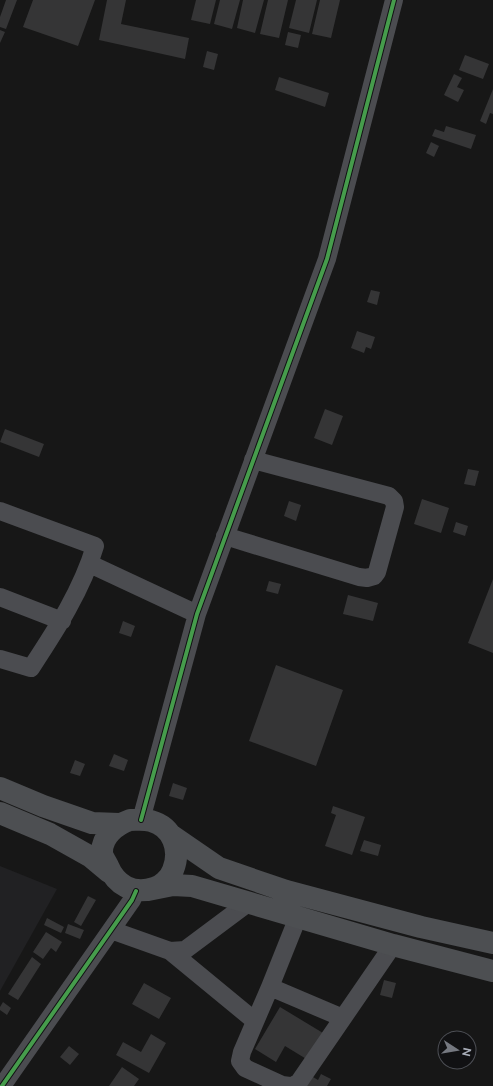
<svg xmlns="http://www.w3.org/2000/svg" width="493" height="1086" viewBox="0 0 493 1086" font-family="'Public Sans',sans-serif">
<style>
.built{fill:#212123}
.building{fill:#353536}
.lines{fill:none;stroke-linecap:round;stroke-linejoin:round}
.minor{stroke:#4b4c50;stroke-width:18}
.major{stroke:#4d4f52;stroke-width:22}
.cycleway-casing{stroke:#111113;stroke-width:6}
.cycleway{stroke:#469c4c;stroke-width:4}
</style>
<rect width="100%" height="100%" fill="#171717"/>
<path class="built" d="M0 866 57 889 0 991Z"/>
<path class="building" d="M6 0H17L6 29 0 27V17Z
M33 0H95L78 46 23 27Z
M107 0H126L121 24 189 38 185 59 99 40Z
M196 0H216L210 24 191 20Z
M220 0H240L232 29 214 24Z
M243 0H264L255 33 237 28Z
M268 0H288L279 38 260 34Z
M296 0H317L309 33 289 28Z
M320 0H340L331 38 312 34Z
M0 30 5 32 0 43Z
M288 32 301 35 298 48 285 45Z
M207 51 218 54 214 70 203 67Z
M465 55 489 64 483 79 459 70Z
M454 74 462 78 457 87 464 90 458 102 444 95Z
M279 77 329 93 325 107 275 90Z
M493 89V114L490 113 486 124 480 121Z
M446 126 476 135 471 149 432 136 435 129 444 132Z
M431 142 439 146 434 157 426 153Z
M371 290 380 292 377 305 367 302Z
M357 331 375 337 371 349 366 347 364 353 351 348Z
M325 409 343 416 332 445 314 438Z
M5 429 44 444 39 457 0 442Z
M468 469 479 471 475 486 464 484Z
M422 499 449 508 441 533 414 524Z
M289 501 301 505 296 521 284 516Z
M456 522 468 526 465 536 453 532Z
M493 579V653L468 643Z
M269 581 281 584 278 594 266 591Z
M348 595 378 603 373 621 343 614Z
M123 621 135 626 131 637 119 633Z
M276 665 343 690 316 766 249 741Z
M114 754 128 760 124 771 109 766Z
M75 760 85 764 80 776 70 773Z
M173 783 187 788 183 800 169 796Z
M333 806 365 817 352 855 325 846 336 815 331 813Z
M364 840 381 845 378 856 360 851Z
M88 896 96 900 81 926 74 922Z
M47 918 64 927 61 933 44 925Z
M68 924 84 930 80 939 65 933Z
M46 932 62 942 56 952 51 948 43 959 33 952Z
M32 957 41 964 18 1000 8 994Z
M384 980 396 983 392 998 380 995Z
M144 983 171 998 159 1019 132 1004Z
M3 1002 11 1008 7 1015 0 1010V1007Z
M280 1007 323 1033 308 1060 285 1046 276 1062 255 1049Z
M151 1034 166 1043 149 1073 116 1055 123 1042 141 1052Z
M69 1046 79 1054 70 1065 60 1057Z
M122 1067 139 1079 134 1086H109Z
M308 1074 318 1080 321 1074 331 1079 327 1086H301Z"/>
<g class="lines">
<path class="minor" d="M0 511 95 546C82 590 56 630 31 668L0 659
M225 536 359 577 367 578 374 576 377 572 395 507 394 501 389 496 253 460
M90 564 197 614
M0 597 62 621
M141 820 197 614 327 259 394 0
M111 930 170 951 185 950 248 903
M170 951 255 1021
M270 987 343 1018
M2 1086 132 900 136 891
M290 1086 282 1085 245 1068 240 1061 242 1052 270 987 298 917
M293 1086 299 1082 393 945"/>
<path class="major" d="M0 788 43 806 92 823 119 824
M0 813 50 834 91 857 109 872
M130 820C137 820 144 819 151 821 173 827 181 850 173 870 170 878 162 886 154 888 133 895 116 885 108 866 106 862 102 856 102 852 102 836 116 825 130 820Z
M171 835 219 868 286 891 421 927 493 943
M148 890 173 885 192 886 393 945 493 971"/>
<defs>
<path id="cycleway" d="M141 820 197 614 327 259 394 0
M2 1086 132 900 136 891"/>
</defs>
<use href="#cycleway" class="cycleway-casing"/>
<use href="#cycleway" class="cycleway"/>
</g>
<g transform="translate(457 1050) rotate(102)"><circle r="19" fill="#111113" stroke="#4d4f55"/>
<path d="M0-3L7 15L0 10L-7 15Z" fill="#757880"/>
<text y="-6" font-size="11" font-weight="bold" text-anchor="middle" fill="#a8adb8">N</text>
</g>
</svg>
